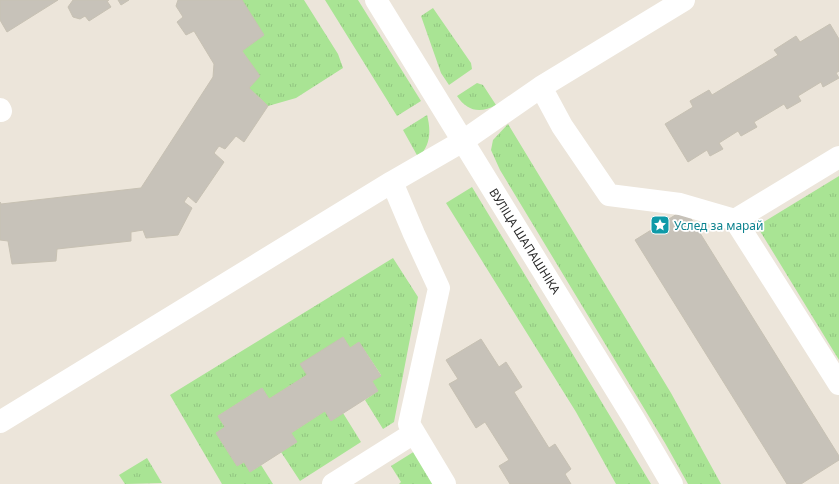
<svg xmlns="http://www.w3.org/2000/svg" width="839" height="484" viewBox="0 0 839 484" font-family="'Noto Sans',sans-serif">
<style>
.grass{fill:url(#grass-tufts)}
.building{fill:#c7c2b9;stroke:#c7c1b3}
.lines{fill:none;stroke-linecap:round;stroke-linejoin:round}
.minor{stroke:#fff;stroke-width:22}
.labels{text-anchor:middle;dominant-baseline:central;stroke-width:3.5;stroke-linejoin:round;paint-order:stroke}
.culture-label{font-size:12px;fill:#0d838f;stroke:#fff;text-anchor:start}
.street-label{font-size:12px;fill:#292929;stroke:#fff}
</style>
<defs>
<pattern id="grass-tufts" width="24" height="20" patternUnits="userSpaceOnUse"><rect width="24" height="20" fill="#a9e494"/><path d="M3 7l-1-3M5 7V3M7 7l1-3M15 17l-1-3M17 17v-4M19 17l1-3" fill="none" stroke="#91c480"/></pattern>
</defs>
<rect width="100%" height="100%" fill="#ece5da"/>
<path class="grass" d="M242 0H304L338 54 343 68 296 98 268 106 249 88 259 76 242 51Z
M325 0H358L421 101 397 116Z
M433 8 471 63 472 69 449 85 441 73 421 16Z
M477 83 483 85 496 105C480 114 467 111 457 96Z
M427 115C431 130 431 146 418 157L403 130Z
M508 124 671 393 721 484H688L665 443 500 170 491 150 493 140Z
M839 176V360L757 226Z
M472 187 651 484H616L576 412 446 203Z
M393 258 418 297 394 422 383 429 365 400 378 391 372 381 381 375 359 342 350 348 343 337 307 375 269 399 262 388 218 416 225 427 216 433 237 466 244 462 250 472 261 465 273 484H222L170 395Z
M325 411 331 421 343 413 361 442 300 481 281 452 297 442 291 433Z
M415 451 435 484H399L401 482 391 466Z
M147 458 162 483 125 484 119 475Z"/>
<path class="building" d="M0 0H58L7 32 0 20Z
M73 0H109L107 1 111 7 89 21 85 16 80 19 73 17 68 7Z
M118 0H129L121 5Z
M178 0H242L264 35 242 51 260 76 249 88 268 106 244 142 236 136 225 149 219 146 214 153 224 162 196 203 188 196 184 202 192 208 178 235 146 238 143 230 131 232V241L57 249 56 261 12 264 8 241 0 240V202L1 204 141 188 213 77 214 64 194 31 186 35 177 22 183 17 176 6Z
M830 24 839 39V71L836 73 839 78 823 87 821 82 798 96 801 101 787 109 784 104 754 122 757 127 741 136 738 131 719 143 723 149 710 156 707 150 688 162 665 124 693 107 690 101 709 90 712 95 778 55 774 50 796 36 800 42Z
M685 209 839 456V460L801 484H787L635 240Z
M343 337 350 348 359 342 381 376 372 381 378 391 331 421 325 411 291 433 297 442 250 472 244 462 237 466 216 433 225 427 218 416 262 388 269 399 307 375 300 364Z
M481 339 499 367 506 362 522 387 514 392 549 448 555 444 571 469 565 474 571 484H510L499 466 509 460 485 422 476 428 449 384 458 379 446 360Z"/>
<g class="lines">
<path class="minor" d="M376 0 634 419 672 484
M541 87 562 126 609 195 680 204 735 220
M0 109 1 111
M839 157 735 220 839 384
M392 182 414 234 439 288 409 424 445 484
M0 422 392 182 463 141 541 87 684 0
M333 484 414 433"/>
</g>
<defs>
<symbol id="sight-square" viewBox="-11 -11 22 22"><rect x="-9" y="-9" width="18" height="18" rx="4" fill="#0f9aa8" stroke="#fff"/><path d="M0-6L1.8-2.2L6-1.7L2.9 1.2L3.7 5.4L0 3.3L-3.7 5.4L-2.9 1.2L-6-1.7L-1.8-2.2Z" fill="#fff"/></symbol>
</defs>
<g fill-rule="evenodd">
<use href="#sight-square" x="649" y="214" width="22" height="22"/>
</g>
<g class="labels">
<g class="culture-label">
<text x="674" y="225">Услед за марай</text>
</g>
<g class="street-label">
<text transform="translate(525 241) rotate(58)">ВУЛІЦА ШАПАШНІКА</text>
</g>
</g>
</svg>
